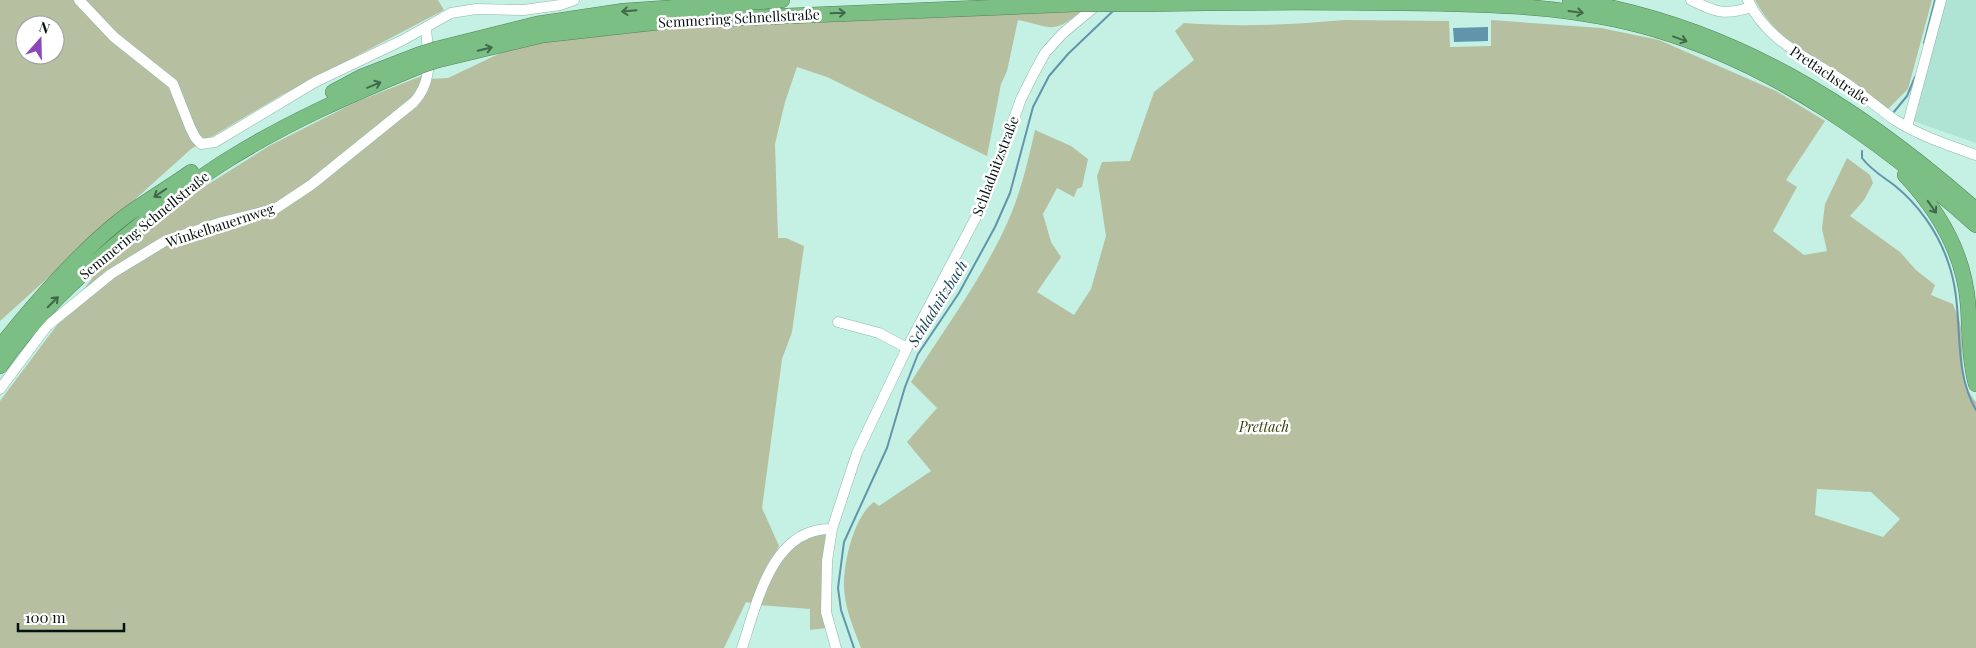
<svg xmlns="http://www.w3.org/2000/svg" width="1976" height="648" viewBox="0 0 1976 648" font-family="'Playfair Display',serif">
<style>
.built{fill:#afe3d4}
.green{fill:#b6bfa0;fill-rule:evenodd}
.water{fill:#6195ac}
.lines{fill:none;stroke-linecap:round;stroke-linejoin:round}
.stream{stroke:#6195ac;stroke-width:2}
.minor-casing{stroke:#8cb7aa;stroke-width:11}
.highway-casing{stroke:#52835c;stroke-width:16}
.minor{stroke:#fff;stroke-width:10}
.highway{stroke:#7cbf85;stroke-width:15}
.highway-bridge-casing{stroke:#52835c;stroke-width:16;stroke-linecap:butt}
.highway-bridge{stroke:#7cbf85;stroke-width:15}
.oneway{stroke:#40694a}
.labels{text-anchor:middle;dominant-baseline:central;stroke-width:5;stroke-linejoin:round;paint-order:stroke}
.street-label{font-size:14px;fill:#04130f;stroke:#fff}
.park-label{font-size:14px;font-style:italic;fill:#343f08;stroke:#fff}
.water-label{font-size:15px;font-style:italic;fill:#184557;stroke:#fff}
</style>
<rect width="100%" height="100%" fill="#c4f1e3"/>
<path class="built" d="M1943 0H1976V143L1913 121 1919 108 1916 104Z"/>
<path class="green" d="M0 0H438L444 10 280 96 191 149 0 321ZM25 25H55V55H25Z
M1755 0H1932L1908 89 1888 109C1869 94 1848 80 1828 66 1797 46 1773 34 1755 0Z
M1081 11C1053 35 1052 27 1018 20L1007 71 1001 84 987 156 827 77 797 67 785 102 775 144 778 238H786L804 246 792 332 782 359 762 508 779 546 752 603 746 602 724 648H0V401L108 257 196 192 269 146 356 102 429 73 428 79 448 78 513 47 633 28Z
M1344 20 1449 21 1450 47 1491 46V20L1601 28 1659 40 1776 91 1825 121 1786 180 1797 187 1773 231 1804 255 1827 251 1822 229 1825 204 1847 158 1870 175 1873 183 1864 200 1850 216 1900 252 1916 270 1935 285 1931 295 1953 304C1955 310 1959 317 1960 323 1965 348 1957 381 1976 402V648H861C854 629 845 609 844 588 843 563 854 516 874 502L879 506 931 471 907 442 937 408 911 382C944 329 983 278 1008 221 1021 192 1028 161 1035 130L1071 146 1088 159 1082 187 1077 189 1074 197 1057 188 1043 214 1051 242 1061 257 1037 292 1074 315 1091 289 1106 236 1097 176 1102 162 1130 161 1154 92 1194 60 1175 31 1184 23C1238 27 1290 25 1344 20ZM1817 489 1871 492 1900 519 1883 537 1815 515Z
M826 532C823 564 818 596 826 628L810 630V609L758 605 778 560 796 542Z"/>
<path class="water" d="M1488 27V41L1454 42 1453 28Z"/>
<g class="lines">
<path class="stream" d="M1924 43 1935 0
M1893 113 1907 96 1915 77
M1862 151V158C1871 170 1882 176 1894 185 1918 204 1938 232 1948 262 1966 311 1950 365 1976 410
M854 648 841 610 838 588 844 542 887 448 905 387 918 354 959 293 995 227 1010 193 1033 107 1049 76 1068 54 1113 11"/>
<defs>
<path id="minor" d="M79 0 114 37 173 84 190 127 195 137 201 144 215 142 315 82 403 40 451 13 476 9 524 10 560 5 574 0
M1691 0C1715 12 1725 16 1751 7
M1748 0C1765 39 1806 57 1840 79 1859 91 1876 107 1895 120 1920 136 1948 145 1976 155
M1907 127 1941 0
M838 322 879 333 907 348
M0 389 47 326 111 274 165 241 222 222 275 209 311 185 414 102C434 80 428 55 426 28
M742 648C757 603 772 527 832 529
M836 648 826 612 827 561 832 529 857 453 907 348 984 202 1021 99 1034 73 1045 53 1062 34 1098 4"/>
<path id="highway" d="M1570 0C1729 24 1857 105 1976 210
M1143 4C1230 2 1316 2 1403 3 1489 4 1574 5 1657 30 1778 66 1882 142 1976 225
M437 49 537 24 624 11 782 0
M438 60 543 35 668 21 1075 4
M333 92 361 77 418 55
M1905 175C1938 210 1964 254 1968 304 1970 331 1969 358 1976 384
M0 347C35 303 82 249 127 215 148 200 170 187 191 172
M0 366C35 316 79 275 126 236 160 209 193 181 229 159 290 121 354 93 420 66"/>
</defs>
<use href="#minor" class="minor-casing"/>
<use href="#highway" class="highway-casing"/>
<use href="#minor" class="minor"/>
<use href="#highway" class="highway"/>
<defs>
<path id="highway-bridge" d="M1075 4H1143
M418 55 437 49
M420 66 438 60"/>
</defs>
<use href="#highway-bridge" class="highway-bridge-casing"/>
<use href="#highway-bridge" class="highway-bridge"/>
</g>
<defs><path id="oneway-shaft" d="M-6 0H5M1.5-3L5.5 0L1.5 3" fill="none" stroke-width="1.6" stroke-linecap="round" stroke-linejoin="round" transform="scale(1.25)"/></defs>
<g class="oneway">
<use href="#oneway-shaft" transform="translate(629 11) rotate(175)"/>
<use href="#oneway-shaft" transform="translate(1576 12) rotate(8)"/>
<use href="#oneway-shaft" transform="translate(838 13) rotate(-2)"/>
<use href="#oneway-shaft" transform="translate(1680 39) rotate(20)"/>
<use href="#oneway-shaft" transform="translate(485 49) rotate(-13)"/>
<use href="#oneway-shaft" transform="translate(374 85) rotate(-22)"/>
<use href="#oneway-shaft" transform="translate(160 193) rotate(146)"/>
<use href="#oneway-shaft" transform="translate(1932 207) rotate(55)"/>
<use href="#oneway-shaft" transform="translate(53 302) rotate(-45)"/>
</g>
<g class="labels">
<g class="street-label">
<text transform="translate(739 18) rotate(-3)">Semmering Schnellstraße</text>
<text transform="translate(1830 75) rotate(34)">Prettachstraße</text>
<text transform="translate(995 166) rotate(-69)">Schladnitzstraße</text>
<text transform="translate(144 225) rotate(-39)">Semmering Schnellstraße</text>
<text transform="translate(220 225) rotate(-18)">Winkelbauernweg</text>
</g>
<g class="park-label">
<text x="1264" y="426">Prettach</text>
</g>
<g class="water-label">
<text transform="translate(937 303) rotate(-58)">Schladnitzbach</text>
</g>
</g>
<g transform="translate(40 40) rotate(20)"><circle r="24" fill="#ffffff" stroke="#9ba19f"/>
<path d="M0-4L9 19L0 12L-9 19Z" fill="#8b46ba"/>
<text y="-8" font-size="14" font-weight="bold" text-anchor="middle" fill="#04130f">N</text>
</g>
<path d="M18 623v8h106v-8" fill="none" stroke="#04130f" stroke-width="2.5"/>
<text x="25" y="623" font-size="15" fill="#04130f" stroke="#ffffff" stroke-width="4" paint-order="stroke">100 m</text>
</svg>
